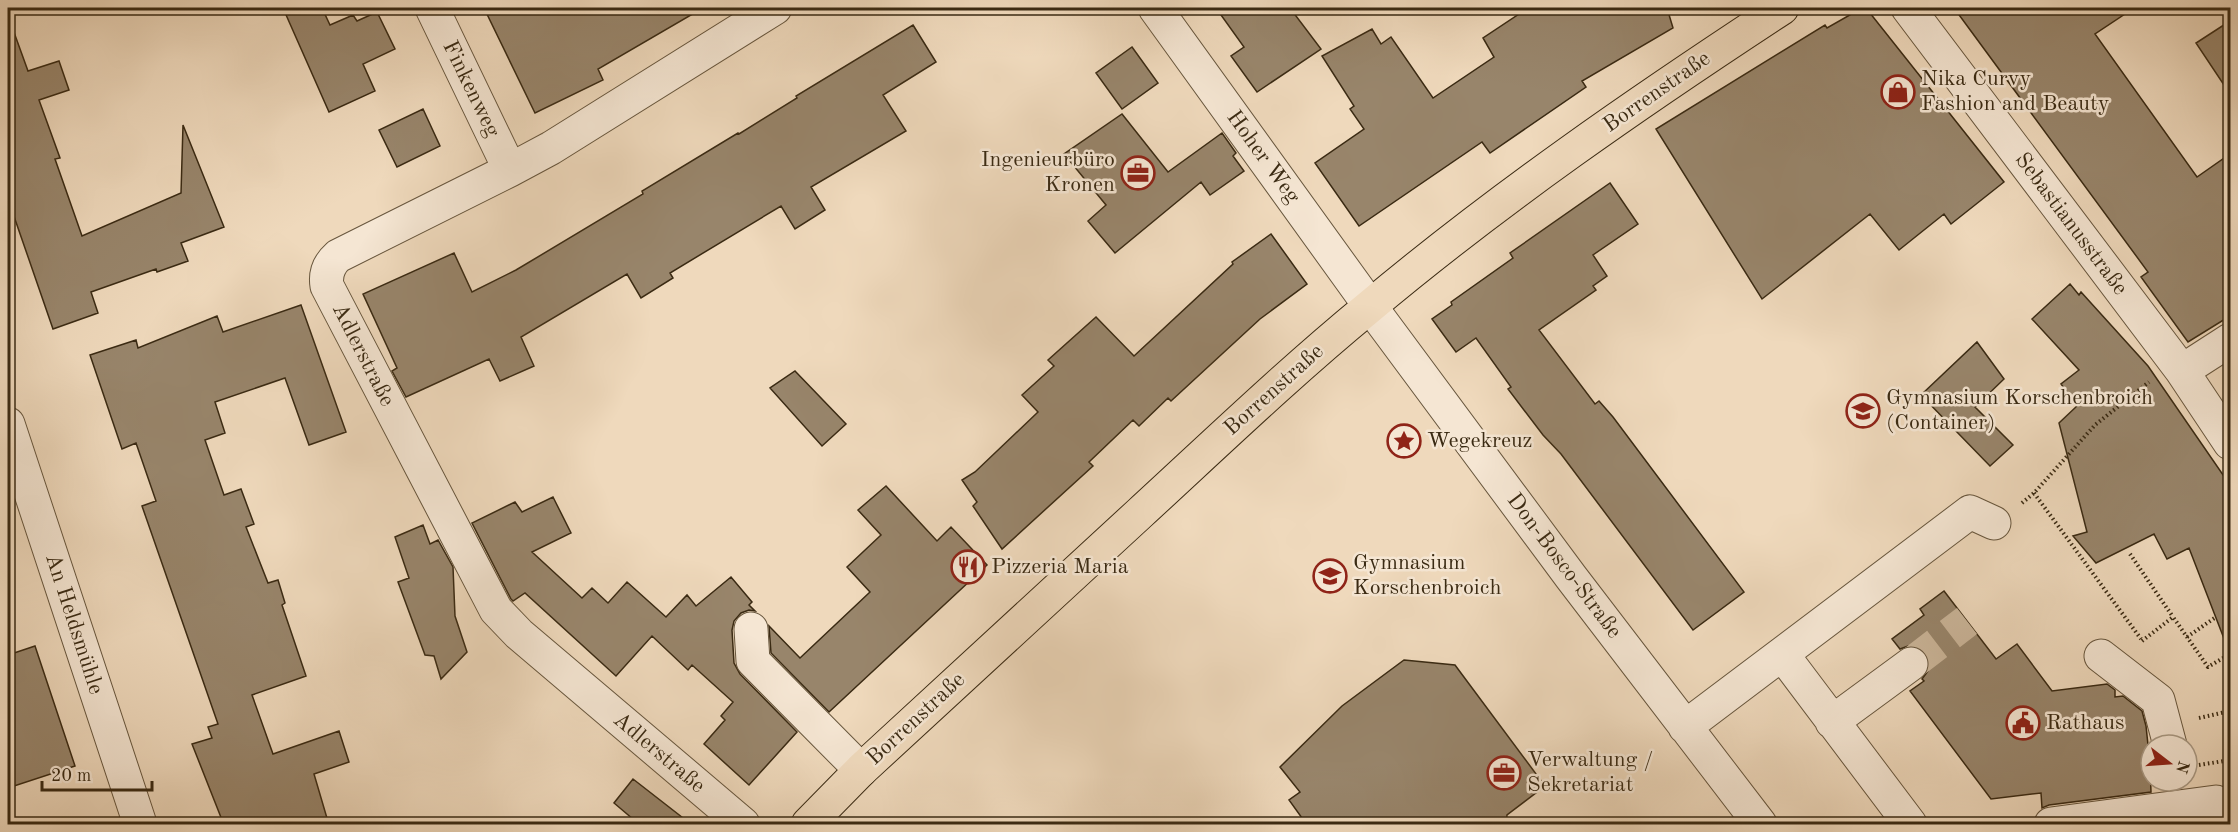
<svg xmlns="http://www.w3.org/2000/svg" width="2238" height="832" viewBox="0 0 2238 832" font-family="'Old Standard TT',serif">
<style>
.building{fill:#98856b;stroke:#3a2a13;stroke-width:1.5}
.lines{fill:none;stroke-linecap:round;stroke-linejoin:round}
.minor-tunnel{stroke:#cbb69a;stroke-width:33;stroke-dasharray:33 16;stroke-linecap:butt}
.minor-casing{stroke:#67563d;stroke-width:35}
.major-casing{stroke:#3a2a13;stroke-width:35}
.path{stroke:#3a2a13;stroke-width:4;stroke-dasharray:1.5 3;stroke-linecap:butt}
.minor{stroke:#f5e6d3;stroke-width:33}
.major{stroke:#efd9bc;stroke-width:33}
.labels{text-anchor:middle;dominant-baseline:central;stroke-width:5;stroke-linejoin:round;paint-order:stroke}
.poi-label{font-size:22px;fill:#3a2a13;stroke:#f5e6d3;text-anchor:start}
.street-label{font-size:22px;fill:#3a2a13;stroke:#f5e6d3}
</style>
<rect width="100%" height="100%" fill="#efd9bc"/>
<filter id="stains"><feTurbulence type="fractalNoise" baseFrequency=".00333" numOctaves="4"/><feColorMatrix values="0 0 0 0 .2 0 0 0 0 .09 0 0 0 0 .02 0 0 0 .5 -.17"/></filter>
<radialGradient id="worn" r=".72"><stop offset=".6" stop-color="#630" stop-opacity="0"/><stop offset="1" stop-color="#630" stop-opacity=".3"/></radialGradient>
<path class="building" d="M283 8H322L330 25 353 15 357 21 377 12 395 49 363 64 375 91 329 112Z
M484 8H703L598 69 603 80 535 113Z
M1216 8H1290L1321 49 1257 92 1231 56 1244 47Z
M1528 8H1667L1673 28 1582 81 1586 87 1490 153 1482 142 1359 226 1315 163 1364 129 1350 109 1354 106 1322 56 1372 29 1381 44 1391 37 1433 98 1494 57 1483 38Z
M1862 8H1866L2004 182 1951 224 1944 214 1899 250 1870 214 1762 299 1656 129 1825 25 1827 28Z
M1954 8H2134L2095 34 2197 177 2230 154V316L2188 342 2141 277 2148 272Z
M2230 21V94L2196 43Z
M11 24 28 71 59 61 69 90 39 100 60 158 55 159 82 236 181 193 183 125 224 227 181 243 188 261 157 272 156 269 91 292 98 313 53 329 8 199V25Z
M913 25 936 62 883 95 906 131 811 187 825 210 795 229 781 206 670 273 673 278 641 298 627 274 521 337 534 366 500 381 489 359 406 397 392 371 397 368 363 294 454 253 472 292 516 270 643 194 642 191 738 133 739 134 797 98 796 96Z
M1132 47 1158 83 1122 109 1096 73Z
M423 109 440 146 397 167 379 130Z
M1122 114 1168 172 1222 133 1236 153 1233 156 1244 171 1210 195 1201 182 1115 253 1088 221 1106 205 1064 154Z
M1610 183 1638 224 1593 255 1607 276 1593 286 1596 290 1539 330 1595 404 1599 401 1613 417 1744 592 1693 630 1561 454 1543 435 1508 389 1511 387 1476 338 1456 352 1432 319 1452 305 1451 302 1513 258 1510 253Z
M1271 234 1307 284 1260 319 1171 401 1168 398 1139 426 1133 420 1089 462 1093 466 1002 549 973 506 977 502 962 480 975 472 1038 412 1022 395 1054 366 1048 360 1096 317 1134 356 1233 264 1232 262Z
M2070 284 2079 295 2081 292 2148 366 2230 485V648L2228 649 2189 548 2167 559 2154 534 2096 563 2073 536 2087 532 2059 423 2077 406 2061 384 2079 370 2032 319Z
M301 305 346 432 309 445 285 378 215 402 225 433 205 440 224 495 241 489 254 524 246 527 268 583 278 580 285 603 282 605 306 676 252 695 273 754 339 731 349 762 314 774 329 825H224L192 744 212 738 208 727 218 724 142 506 156 501 136 443 122 449 90 355 136 340 138 348 217 316 223 332Z
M1977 342 2004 379 1975 407 2013 445 1990 466 1921 395Z
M795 371 846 424 822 446 770 388Z
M886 486 937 541 951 527 987 565 829 712 771 653 769 626 800 658 870 592 847 567 881 535 858 510Z
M553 497 571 533 532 552 582 598 592 588 608 603 627 582 666 617 687 595 696 606 731 577 752 602 749 605 755 611 749 610 741 613 734 621 732 630 734 663 740 674 797 732 749 785 704 744 725 720 721 716 733 702 692 665 688 670 652 636 616 676 525 593 513 601 511 599 472 523 515 502 522 512Z
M423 525 430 544 438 540 453 567 455 616 467 652 441 679 434 656 425 655 398 582 409 578 395 537Z
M1944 591 1996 659 2017 644 2052 691 2107 684 2115 690V697L2123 696 2142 711 2146 726 2150 764 2151 792 2049 805 2042 808 2041 793 1991 799 1910 691 1924 681 1922 679 1928 671 1930 663 1926 653 1918 647 1908 646 1900 649 1892 639 1924 615 1920 609Z
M35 646 75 766 8 788V655Z
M1404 660 1455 665 1545 786 1507 815 1506 825H1307L1289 800 1300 792 1280 767 1342 706Z
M633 779 692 825H640L614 803Z"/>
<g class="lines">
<path class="minor-tunnel" d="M1911 664 1967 621"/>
<defs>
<path id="minor" d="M432 8 510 170
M1155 8 1370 306 1571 577 1760 824
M1908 8 2182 371 2230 443
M2182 371 2230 340
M8 424 140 824
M751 629 753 661 861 770
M1782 654 1910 824
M2101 656 2158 700 2170 745
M1832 722 1911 664
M1685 727 1970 512 1994 523
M743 824 519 634 496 610 327 286C325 274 329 264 338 256L510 170 551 148 775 8
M2051 824 2216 802"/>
<path id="major" d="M808 824 861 770C954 685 1047 599 1140 513 1215 444 1289 373 1368 308 1499 198 1640 101 1782 8"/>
</defs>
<use href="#minor" class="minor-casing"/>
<use href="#major" class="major-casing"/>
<path class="path" d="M2034 493 2141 639
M2022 503 2034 493 2095 425 2149 382
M2130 554 2173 617
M2187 637 2216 617
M2142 641 2173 617 2208 667 2230 654
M2199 718 2230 711
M2199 765 2230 760"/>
<use href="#minor" class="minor"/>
<use href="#major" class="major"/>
</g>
<defs>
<symbol id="shop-ring" viewBox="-11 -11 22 22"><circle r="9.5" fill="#f5e6d3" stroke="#8f2418" stroke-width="1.5"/><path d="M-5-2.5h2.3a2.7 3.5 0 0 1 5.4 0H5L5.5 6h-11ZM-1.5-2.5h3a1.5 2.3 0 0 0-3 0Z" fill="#8f2418"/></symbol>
<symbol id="office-ring" viewBox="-11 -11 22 22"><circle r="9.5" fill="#f5e6d3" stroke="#8f2418" stroke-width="1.5"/><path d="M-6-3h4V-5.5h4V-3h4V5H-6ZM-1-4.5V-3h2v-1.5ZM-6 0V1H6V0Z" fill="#8f2418"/></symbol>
<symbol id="school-ring" viewBox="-11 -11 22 22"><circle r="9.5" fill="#f5e6d3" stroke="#8f2418" stroke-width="1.5"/><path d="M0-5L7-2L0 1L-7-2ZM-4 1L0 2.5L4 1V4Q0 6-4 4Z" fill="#8f2418"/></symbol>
<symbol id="sight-ring" viewBox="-11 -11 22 22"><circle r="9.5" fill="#f5e6d3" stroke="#8f2418" stroke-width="1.5"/><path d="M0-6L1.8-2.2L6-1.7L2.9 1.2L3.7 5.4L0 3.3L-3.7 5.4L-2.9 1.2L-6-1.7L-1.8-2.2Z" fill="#8f2418"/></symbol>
<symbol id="restaurant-ring" viewBox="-11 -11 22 22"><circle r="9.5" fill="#f5e6d3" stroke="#8f2418" stroke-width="1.5"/><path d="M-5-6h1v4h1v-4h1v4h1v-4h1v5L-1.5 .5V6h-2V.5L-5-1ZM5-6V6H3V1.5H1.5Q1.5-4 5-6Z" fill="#8f2418"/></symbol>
<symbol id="civic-ring" viewBox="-11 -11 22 22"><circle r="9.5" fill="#f5e6d3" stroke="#8f2418" stroke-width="1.5"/><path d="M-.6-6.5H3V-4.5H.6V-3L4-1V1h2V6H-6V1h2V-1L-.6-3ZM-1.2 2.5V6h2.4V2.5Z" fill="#8f2418"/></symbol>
</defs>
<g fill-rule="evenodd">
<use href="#shop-ring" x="1879" y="73" width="38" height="38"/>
<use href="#office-ring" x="1119" y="154" width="38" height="38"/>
<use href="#school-ring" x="1844" y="392" width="38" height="38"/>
<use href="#sight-ring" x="1385" y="422" width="38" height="38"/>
<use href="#restaurant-ring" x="949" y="548" width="38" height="38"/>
<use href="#school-ring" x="1311" y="557" width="38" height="38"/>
<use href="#civic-ring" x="2004" y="704" width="38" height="38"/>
<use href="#office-ring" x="1485" y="754" width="38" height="38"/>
</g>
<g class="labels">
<g class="poi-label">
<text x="1921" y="79">Nika Curvy<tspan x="1921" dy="25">Fashion and Beauty</tspan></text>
<text x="1115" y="160" text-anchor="end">Ingenieurbüro<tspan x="1115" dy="25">Kronen</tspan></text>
<text x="1886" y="398">Gymnasium Korschenbroich<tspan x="1886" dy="25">(Container)</tspan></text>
<text x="1427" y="441">Wegekreuz</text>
<text x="1353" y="563">Gymnasium<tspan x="1353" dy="25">Korschenbroich</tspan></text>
<text x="991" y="567">Pizzeria Maria</text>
<text x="2046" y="723">Rathaus</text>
<text x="1527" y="760">Verwaltung /<tspan x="1527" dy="25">Sekretariat</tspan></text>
</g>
<g class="street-label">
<text transform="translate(471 89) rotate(64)">Finkenweg</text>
<text transform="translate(1657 92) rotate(-35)">Borrenstraße</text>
<text transform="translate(1263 157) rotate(54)">Hoher Weg</text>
<text transform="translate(2071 224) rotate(53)">Sebastianusstraße</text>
<text transform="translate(363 355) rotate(63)">Adlerstraße</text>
<text transform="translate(1274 390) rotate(-42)">Borrenstraße</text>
<text transform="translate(1564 566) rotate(53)">Don-Bosco-Straße</text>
<text transform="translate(74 624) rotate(72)">An Heldsmühle</text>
<text transform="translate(916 719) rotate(-43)">Borrenstraße</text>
<text transform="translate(659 753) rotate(40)">Adlerstraße</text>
</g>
</g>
<rect width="2238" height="832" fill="none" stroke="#efd9bc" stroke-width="30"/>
<rect x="9" y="9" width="2220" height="814" fill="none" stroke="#3a2a13" stroke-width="3"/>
<rect x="15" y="15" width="2208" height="802" fill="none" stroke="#3a2a13" stroke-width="1.5"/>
<g transform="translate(2169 763) rotate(107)"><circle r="28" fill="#f5e6d3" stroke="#aa9b86" stroke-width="1.5"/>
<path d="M0-4.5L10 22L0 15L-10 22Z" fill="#8f2418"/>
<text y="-9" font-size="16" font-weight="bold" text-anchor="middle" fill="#3a2a13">N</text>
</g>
<path d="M42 781v9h110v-9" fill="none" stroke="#3a2a13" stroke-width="3"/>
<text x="51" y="781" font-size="18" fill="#3a2a13" stroke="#f5e6d3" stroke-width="4.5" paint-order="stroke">20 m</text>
<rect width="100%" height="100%" filter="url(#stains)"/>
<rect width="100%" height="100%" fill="url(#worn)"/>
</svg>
